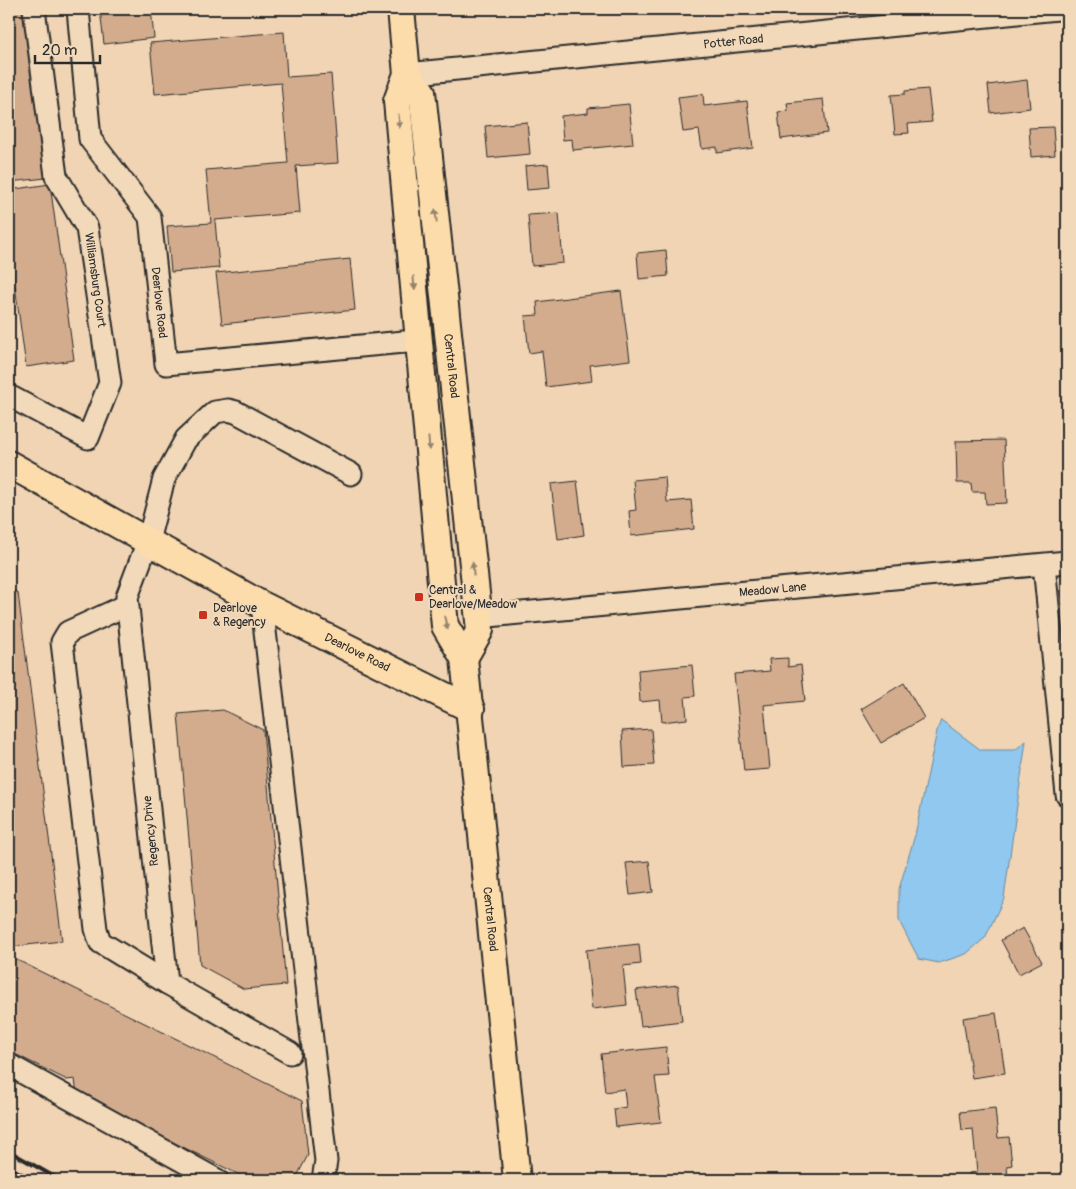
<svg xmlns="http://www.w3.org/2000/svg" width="1076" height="1189" viewBox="0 0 1076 1189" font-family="Pangolin,sans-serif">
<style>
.water{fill:#90c8ef;stroke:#6889a1}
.building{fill:#d3ac8e;stroke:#2b2b2b}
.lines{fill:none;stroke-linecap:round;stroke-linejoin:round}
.minor-casing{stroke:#2b2b2b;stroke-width:25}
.major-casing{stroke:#2b2b2b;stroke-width:30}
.minor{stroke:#f1d9b9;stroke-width:21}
.major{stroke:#fddcac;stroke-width:26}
.rail{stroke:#2b2b2b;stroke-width:4}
.oneway{fill:#94846c}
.poi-dot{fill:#c8321e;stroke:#f1d9b9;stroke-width:2}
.labels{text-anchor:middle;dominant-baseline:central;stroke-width:4;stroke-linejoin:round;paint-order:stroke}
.street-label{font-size:12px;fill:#2b2b2b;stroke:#f1d9b9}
.poi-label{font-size:12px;fill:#2b2b2b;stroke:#f1d9b9;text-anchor:start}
</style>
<rect width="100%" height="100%" fill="#f0d4b4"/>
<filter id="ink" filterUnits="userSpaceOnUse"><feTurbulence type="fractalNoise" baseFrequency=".02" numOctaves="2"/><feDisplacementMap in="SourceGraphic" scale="10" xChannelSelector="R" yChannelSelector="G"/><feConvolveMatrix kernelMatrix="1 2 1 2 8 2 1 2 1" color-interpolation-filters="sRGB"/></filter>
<g filter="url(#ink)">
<path class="water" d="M941 720 981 750H1015L1026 741 1004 898 985 938 966 954 939 963 919 959 899 921V889L915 835 937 731Z"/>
<path class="building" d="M9 9H27L46 178 9 182Z
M100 9H151L154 38 104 44Z
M284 32 287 77 331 74 338 163 296 166 300 213 215 220 219 268 171 272 167 226 211 223 206 170 288 163 281 83 155 94 150 43Z
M1027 80 1030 108 991 113 988 85Z
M928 89 932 122 908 124 909 133 895 134 891 95 905 94V91Z
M703 94 704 106 747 101 753 148 717 153V147L702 149 699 130 683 132 678 97Z
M823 99 827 133 781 139 778 112 788 111 787 103Z
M629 104 633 144 573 150 572 139 563 140 561 116 588 113V108Z
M527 122 530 154 488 158 485 126Z
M1053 127 1055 155 1031 157 1029 128Z
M548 164 550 188 527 190 525 166Z
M50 184 74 360 26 367 9 241V190Z
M559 213 563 263 532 266 528 215Z
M666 250 668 276 639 279 637 253Z
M350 259 355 310 222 324 216 273Z
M621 291 630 360 590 365 592 381 546 387 542 351 529 353 525 316 538 315 537 302Z
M1004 440 1007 503 986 504 985 492H972L971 483H957L956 441Z
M665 477 667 502 691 500 694 529 631 536 629 511 636 510 633 480Z
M577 481 584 535 558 539 551 484Z
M9 588 18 593 62 941 9 947Z
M788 658V667L801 665 805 701 764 705 770 769 744 771 734 674 770 671 769 659Z
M692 665 695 696 685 697 687 719 662 722 660 700 640 702 638 670Z
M904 683 924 718 881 743 861 709Z
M223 710 263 730 286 985 244 989 200 965 178 714Z
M651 729 654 765 624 767 622 731Z
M649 861 653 892 630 895 626 863Z
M1023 928 1042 962 1019 974 1001 940Z
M639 944 641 964 623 966 627 1005 592 1009 586 950Z
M9 956 302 1101 308 1155 295 1180H250L77 1095 75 1079 67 1080 9 1051Z
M678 985 682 1021 641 1026 636 990Z
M996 1013 1005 1073 972 1078 963 1018Z
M666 1047 669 1076 655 1077 661 1122 616 1127 614 1109 626 1107 624 1089 605 1092 601 1054Z
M995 1108 998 1138 1009 1137 1012 1165 1007 1166 1008 1180H970L969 1173 977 1172 973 1129 962 1130 960 1112Z"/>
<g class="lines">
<defs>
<g id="minor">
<path id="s1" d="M78 9 90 139 150 217 166 364 404 342 419 343"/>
<path id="s2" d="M407 74 1058 9"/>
<path d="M9 396 88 438 110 383 87 228 56 176 34 9"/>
<path d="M1044 565 1067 795"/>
<path d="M127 605 68 632 62 642 96 929 100 942 167 983"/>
<path d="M262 605 326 1161 323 1180"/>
<path id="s3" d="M478 617 1067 562"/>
<path d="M290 1053 167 983 127 597 148 541 164 479 186 439 215 412 228 410 236 412 351 474"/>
<path d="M9 1065 217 1180"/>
</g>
<g id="major">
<path id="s4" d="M401 9 407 74 397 101 445 626 464 658 517 1180"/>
<path id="s5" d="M407 74 422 92 480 630 464 658"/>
<path id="s6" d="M9 464 262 605 471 709"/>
</g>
</defs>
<use href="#minor" class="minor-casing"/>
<use href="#major" class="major-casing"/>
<use href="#minor" class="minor"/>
<use href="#major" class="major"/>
<path class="rail" d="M9 1151 60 1180
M9 1167 33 1180"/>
</g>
<defs><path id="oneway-solid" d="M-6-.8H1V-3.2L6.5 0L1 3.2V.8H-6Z" transform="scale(1.25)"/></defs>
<g class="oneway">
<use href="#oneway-solid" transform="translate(399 121) rotate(85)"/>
<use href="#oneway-solid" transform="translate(436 216) rotate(-96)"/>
<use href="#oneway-solid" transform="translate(414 283) rotate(85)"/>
<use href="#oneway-solid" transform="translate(429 444) rotate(85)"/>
<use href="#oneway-solid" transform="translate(473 569) rotate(-96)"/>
<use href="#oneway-solid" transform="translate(446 623) rotate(75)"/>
</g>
</g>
<g class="poi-dot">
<rect x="414" y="592" width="10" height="10" rx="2.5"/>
<rect x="198" y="610" width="10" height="10" rx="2.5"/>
</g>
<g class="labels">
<g class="street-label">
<text stroke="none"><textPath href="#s2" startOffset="328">Potter Road</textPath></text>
<text transform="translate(95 280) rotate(82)">Williamsburg Court</text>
<text stroke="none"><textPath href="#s1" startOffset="315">Dearlove Road</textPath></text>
<text stroke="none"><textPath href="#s5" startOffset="299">Central Road</textPath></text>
<text stroke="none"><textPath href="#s3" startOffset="296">Meadow Lane</textPath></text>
<text stroke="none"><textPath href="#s6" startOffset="396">Dearlove Road</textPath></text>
<text transform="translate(151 831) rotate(-96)">Regency Drive</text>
<text stroke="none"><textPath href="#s4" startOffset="921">Central Road</textPath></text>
</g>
<g class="poi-label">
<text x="429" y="590">Central &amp;<tspan x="429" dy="14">Dearlove/Meadow</tspan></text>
<text x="213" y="608">Dearlove<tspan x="213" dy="14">&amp; Regency</tspan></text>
</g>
</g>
<rect width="1076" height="1189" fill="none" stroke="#f1d9b9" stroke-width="30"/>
<rect x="15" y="15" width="1046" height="1159" fill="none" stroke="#2b2b2b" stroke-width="2" filter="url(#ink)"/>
<path d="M35 55v8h65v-8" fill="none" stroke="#2b2b2b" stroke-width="2.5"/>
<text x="42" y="55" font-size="15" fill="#2b2b2b" stroke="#f1d9b9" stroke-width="4" paint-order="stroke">20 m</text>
</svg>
